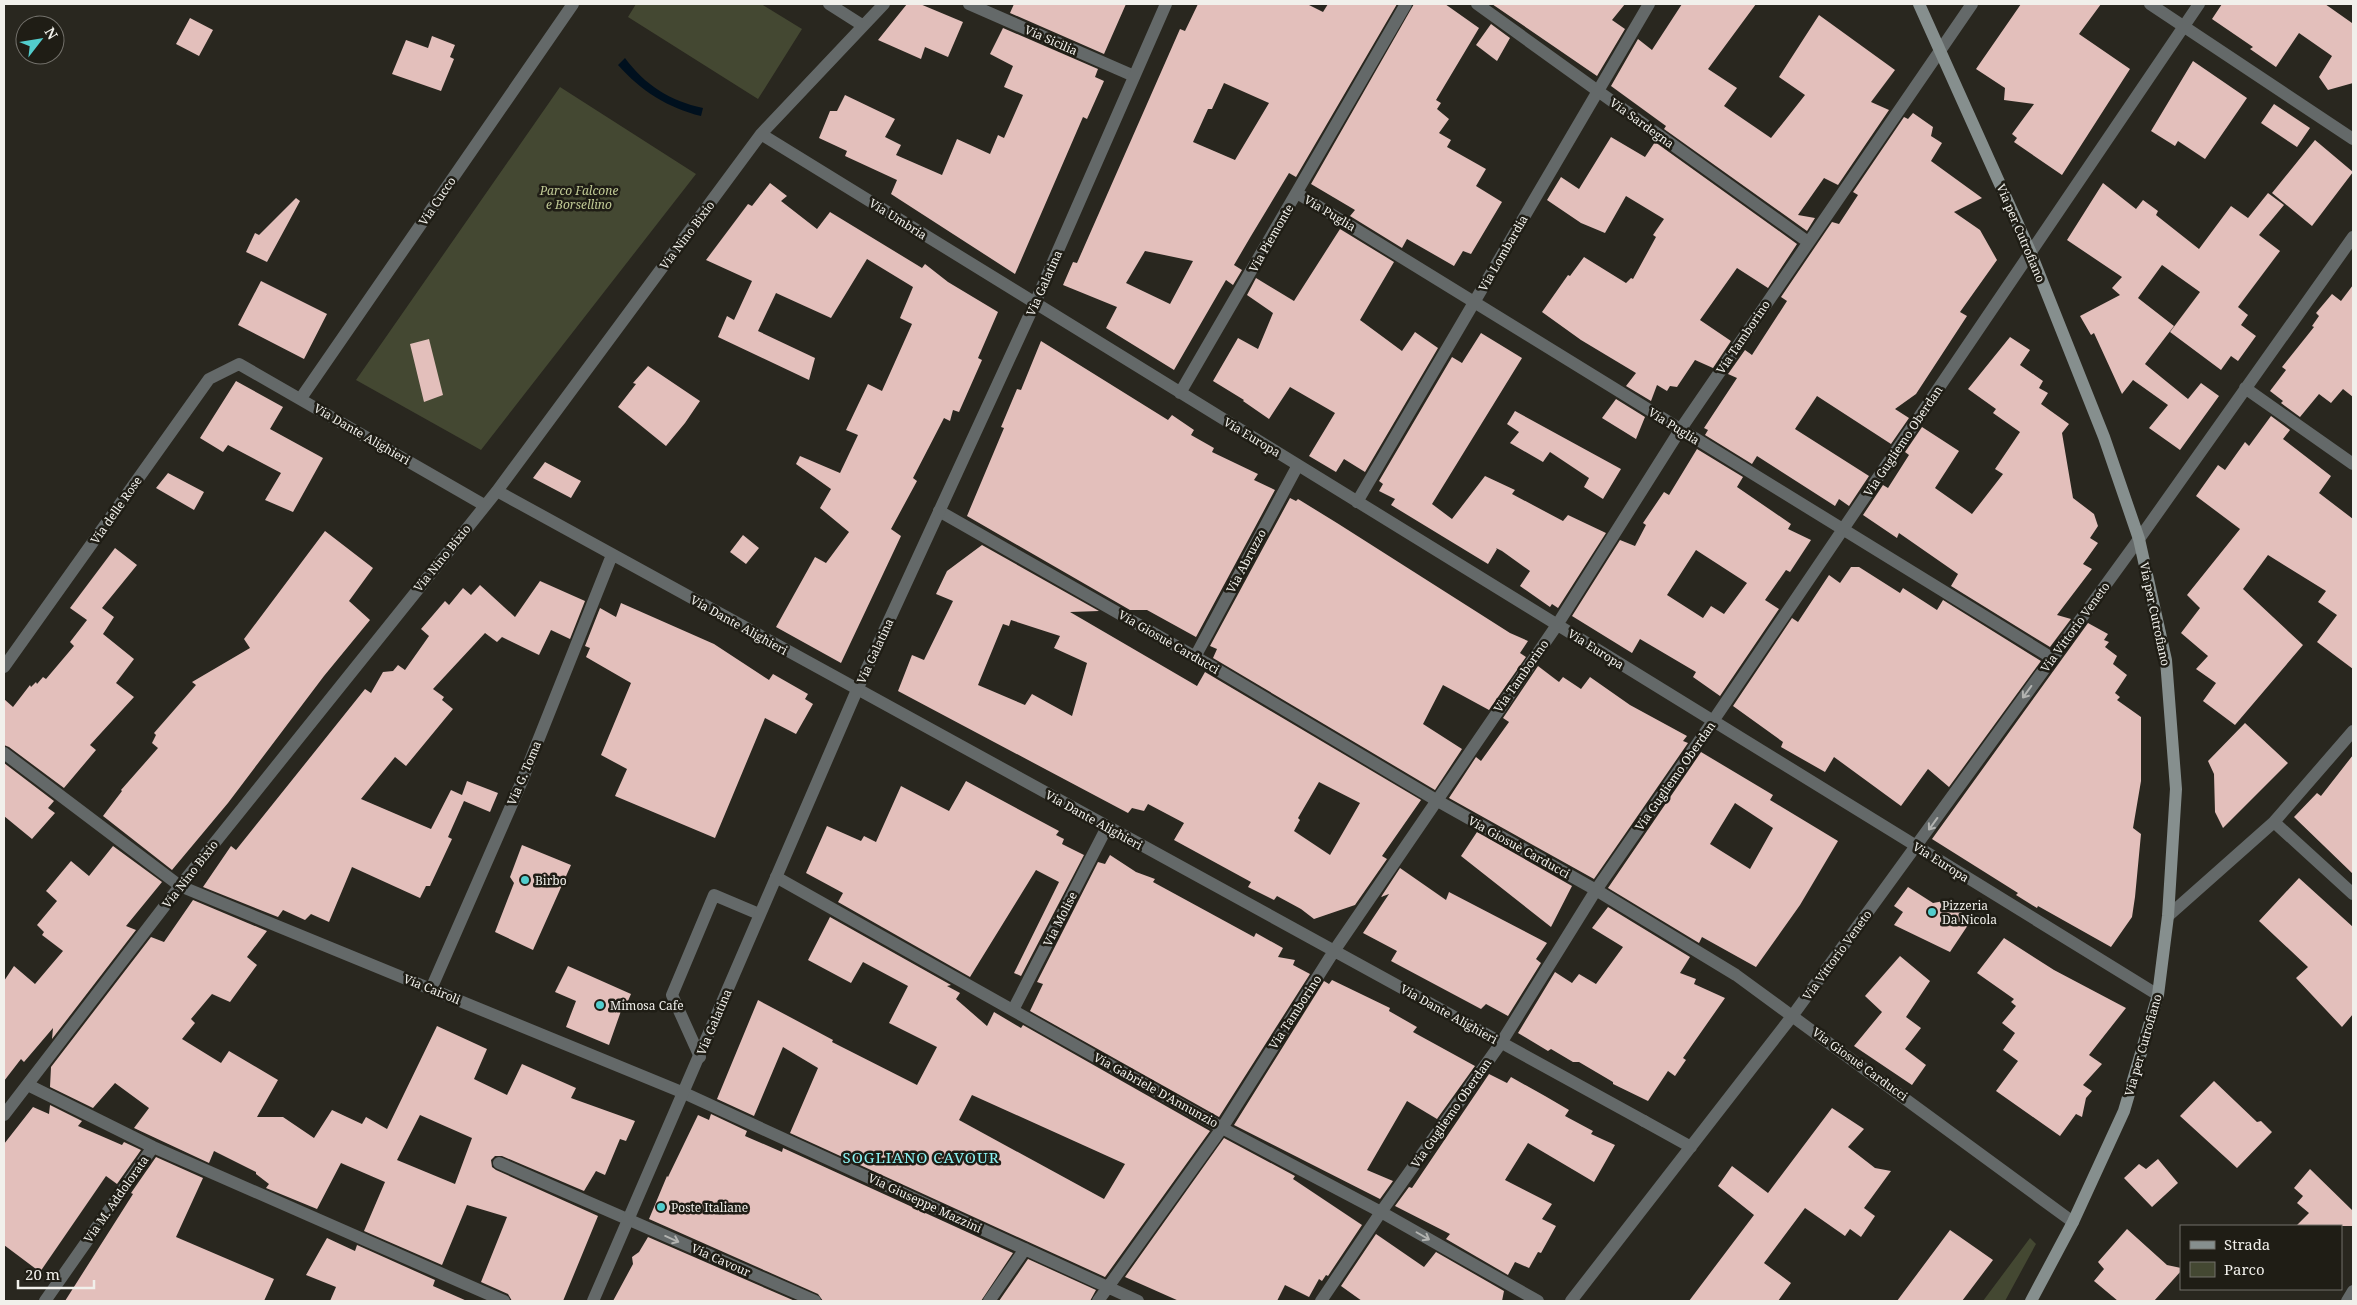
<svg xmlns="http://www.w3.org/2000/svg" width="2357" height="1305" viewBox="0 0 2357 1305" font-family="'Noto Serif',serif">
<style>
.green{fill:#444832}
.water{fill:#00101e}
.building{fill:#e3bfbb;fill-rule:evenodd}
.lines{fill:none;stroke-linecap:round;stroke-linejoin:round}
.service{stroke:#646969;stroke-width:12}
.pedestrian{stroke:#646969;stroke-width:12}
.minor{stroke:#646969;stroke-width:12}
.tertiary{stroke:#646969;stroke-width:12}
.secondary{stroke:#868f8e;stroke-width:12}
.oneway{stroke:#b2b3b0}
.poi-dot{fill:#52cdcd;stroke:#1f1d15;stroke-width:2}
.labels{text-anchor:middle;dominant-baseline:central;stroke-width:5;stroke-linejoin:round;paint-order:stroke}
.street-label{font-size:12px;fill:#f1f0eb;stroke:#1f1d15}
.park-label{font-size:12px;font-style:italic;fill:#c2cb96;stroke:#1f1d15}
.poi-label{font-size:12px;fill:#f1f0eb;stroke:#1f1d15;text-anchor:start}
.quarter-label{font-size:15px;letter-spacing:1px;fill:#8af5f5;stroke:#1f1d15}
</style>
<rect width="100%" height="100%" fill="#29271f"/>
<path class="green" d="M636 4H761L802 29 758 99 628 17Z
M560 87 696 174 481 450 356 380Z
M2030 1238 2036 1244 2005 1301H1983Z"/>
<path class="water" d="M625 58C645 85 670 101 703 108L701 116C668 108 641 91 618 65Z"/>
<path class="building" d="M907 4H920L963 22 948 57 925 47 921 59 878 40Z
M1014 4H1126L1104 54 1010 13Z
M1198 4H1307L1323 12 1328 4H1397L1296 177 1289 173 1251 236 1234 265 1242 270 1233 285 1226 280 1174 370 1106 328 1117 307 1063 285 1073 262 1077 263 1180 29 1185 31ZM1224 83 1269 103 1235 160 1193 142 1208 109H1212ZM1145 251 1193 261 1170 304 1126 283Z
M1414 4H1445L1479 28 1436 100 1441 103 1437 109 1449 119 1439 133 1451 140 1447 147 1486 169 1476 186 1502 202 1471 254 1463 251 1454 266 1407 239 1402 248 1350 216 1355 210 1311 184Z
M1492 4H1625L1612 20 1625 29 1597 76Z
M1682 4H1756L1708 69 1737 88 1724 106 1771 138 1805 95 1779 77 1819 15 1895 70 1871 102 1889 110 1838 185 1824 178 1798 215 1815 218 1807 231 1664 129 1666 126 1611 86 1638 39 1652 50Z
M2021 4H2101L2079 34 2130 69 2062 175 2014 142 2017 138 2012 134 2034 104 2004 100 2005 88 1976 69Z
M2222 4H2325L2352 23 2353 20V83L2328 90 2319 77 2332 56 2299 33 2276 67 2250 49 2253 47 2212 19Z
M190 18 213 30 199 56 176 44Z
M1491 24 1510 38 1497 61 1476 45Z
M1003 28 1098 69 1095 77 1104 81 1087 119 1083 117 1015 274 891 194 897 180 845 156 847 151 819 138 830 111H837L845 95 895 119 885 137 901 145 896 155 942 175 957 139 990 154 998 135 1004 138 1023 95 1004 87 1013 66 990 54Z
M432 36 455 45 450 57 454 59 441 91 392 74 406 40 428 48Z
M2193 61 2247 98 2205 159 2178 141 2175 146 2151 131Z
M2274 104 2310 128 2297 147 2261 123Z
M1913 113 1933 127 1931 136 1942 143 1931 161 1982 198 1954 212 1980 230 1997 260 1960 312 1967 316 1916 394 1895 409 1909 418 1891 444 1817 396 1795 429 1869 476 1849 506 1839 499 1835 506 1757 456 1752 464 1705 435 1708 430 1704 428 1737 378 1728 374 1745 350 1752 355 1787 301 1781 297 1832 222 1839 224 1858 195 1853 192 1904 117 1908 119Z
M1611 137 1645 157 1655 142 1797 244 1768 288 1737 268 1700 320 1731 341 1713 368 1695 360 1677 387 1670 386 1667 391 1657 385 1651 401 1626 386 1636 373 1581 340 1542 312 1568 275 1570 276 1584 257 1626 283 1631 278 1633 279 1656 237 1653 235 1664 219 1626 196 1605 233 1581 223 1547 200 1561 177 1579 189Z
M2315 140 2353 172 2312 226 2272 193Z
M770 183 787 196 781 201 817 229 830 212 922 268 925 264 948 282 998 312 978 358 982 360 959 412 953 410 950 421 944 418 913 478 917 481 891 529 901 536 841 663 776 627 815 557 826 563 849 532 820 508 831 489 796 464 800 456 840 473 858 435 846 430 868 384 882 391 912 324 900 318 913 287 867 259 831 318 776 293 758 331 815 358 809 380 718 337 727 316 734 320 752 281 706 260 748 204 752 206Z
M2103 183 2136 209 2143 200 2158 211 2156 215 2199 249 2231 206 2248 218 2268 193 2284 205 2259 235 2280 251 2238 307 2248 315 2241 325 2256 336 2238 361 2231 356 2221 370 2170 332 2200 292 2162 265 2138 298 2174 326 2145 364 2188 399 2201 383 2219 396 2180 450 2149 428 2168 405 2133 380 2122 394 2094 333 2091 335 2080 316 2120 295 2112 288 2122 277 2067 240Z
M296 198 300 201 267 262 246 252 255 233 259 235Z
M1340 229 1394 262 1360 320 1402 351 1415 332 1438 348 1365 472 1344 459 1336 472 1309 456 1335 413 1290 387 1269 419 1243 401 1244 400 1213 381 1238 338 1258 349 1273 313 1247 295 1256 278 1294 301Z
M261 281 327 314 304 359 238 325Z
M2353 285V397L2343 389 2331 403 2319 394 2300 417 2281 403 2283 401 2270 391 2286 370 2282 367 2314 327 2312 326 2319 316 2316 313 2332 294 2341 301Z
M1481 333 1522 358 1432 504 1452 519 1485 476 1515 490 1512 494 1563 521 1568 515 1606 533 1558 608 1552 604 1550 607 1520 586 1530 571 1502 551 1496 548 1497 549 1488 564 1391 505 1395 499 1379 491 1383 484 1379 481 1452 357 1462 363Z
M2010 337 2030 350 2020 365 2043 381 2039 388 2048 393 2041 404 2069 424 2062 433 2073 498 2094 514 2098 526 2090 538 2098 543 2083 564 2092 569 2057 615 2071 619 2050 647 1951 586 1958 574 1899 533 1897 538 1863 515 1883 485 1888 488 1909 455 1905 452 1922 427 1959 451 1935 488 1972 514 2003 474 1995 469 2020 432 1993 413 1996 409 1968 389Z
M429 339 443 395 424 402 410 344Z
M1041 341 1168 420 1172 415 1194 430 1191 435 1214 448 1212 452 1258 474 1254 480 1275 490 1196 637 1147 610H1130L967 516 1004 428 1001 427 1017 389 1021 390Z
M648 366 700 401 685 423 666 446 618 407 636 384 633 383Z
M236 381 283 407 270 429 323 458 293 512 265 500 281 473 228 445 223 452 200 438Z
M1616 399 1645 417 1636 439 1602 418Z
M1515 411 1621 469 1603 499 1584 487 1589 478 1550 452 1543 462 1510 443 1519 432 1507 424Z
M2271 416 2290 430 2283 439 2331 476 2319 493 2353 519V669L2317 642 2337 615 2318 602 2326 591 2268 555 2243 589 2303 645 2235 725 2203 701 2216 683 2196 669 2208 656 2181 633 2200 608 2187 595 2240 529 2196 496 2218 465 2225 470 2245 442 2249 446Z
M1697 449 1743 477 1737 487 1791 524 1788 529 1811 540 1790 572 1786 570 1765 600 1779 609 1720 696 1693 677 1696 672 1640 639 1632 653 1572 616 1620 540 1635 546 1646 525 1643 523 1664 492 1669 495ZM1696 550 1747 583 1724 614 1711 606 1703 618 1667 595Z
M545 462 581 481 571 498 533 478Z
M168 473 204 492 194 510 156 488Z
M1290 498 1296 501 1298 499 1337 523 1510 633 1528 641 1520 653 1526 657 1489 710 1443 685 1423 724 1462 749 1435 790 1213 658 1217 649 1210 646Z
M325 531 373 568 349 601 370 620 324 676 228 803 172 870 103 816 122 791 121 790 158 748 152 743 156 735 154 733 196 685 192 682 250 648 244 639Z
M743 535 759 548 746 564 730 552Z
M982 545 1099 611 1070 612 1197 686 1205 672 1421 800 1382 856 1387 859 1355 905 1314 919 1301 909 1277 896 1274 900 1248 887 1251 882 1174 840 1184 823 1148 804 1144 811 1132 808 1128 813 898 691 912 655 924 660 953 601 936 594 947 571ZM1011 620 1060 636 1054 648 1087 663 1072 716 1032 694 1025 705 978 685 1003 624 1009 626ZM1319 782 1360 803 1330 855 1294 831 1300 820 1298 818Z
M115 548 137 565 102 608 114 617 103 634 134 659 116 683 134 697 90 745 96 750 64 788 9 747 4 745V699L13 707 30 685 31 687 36 682 37 684 43 677 46 679 74 646 70 642 87 620 70 608Z
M1851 567H1859L1900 593 1903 588 1937 610 1943 600 2041 661 1949 787 1928 769 1901 806 1834 757 1825 772 1781 747 1783 742 1733 706 1792 618 1798 622 1829 575 1840 583Z
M540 581 585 601 570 639 551 630 539 655 502 637 497 642 485 633 433 689 444 697 442 700 453 709 406 766 395 757 361 799 431 829 451 790 462 795 467 781 498 793 490 812 464 801 448 837 452 839 430 886H426L420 898 352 867 329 922 311 914 305 920 283 910 278 917 203 887 231 846 236 850 365 689 371 693 383 672 393 671 398 665 405 670 429 636 421 629 445 601 449 605 463 588 471 595 480 585 515 617Z
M621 603 714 644 769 680 773 674 808 694 805 699 813 704 796 734 765 718 715 838 615 796 627 769 601 755 631 683 586 657 590 648 585 646 600 608 616 617Z
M2088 623 2108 634 2104 640 2109 642 2105 647 2117 656 2113 664 2127 675 2115 693 2120 697 2117 700 2141 717V781L2133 828 2141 834 2135 897 2132 917 2111 947 2038 906 2037 908 2016 895 2018 893 1932 839Z
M1538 666 1559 682 1563 677 1581 689 1590 677 1630 705 1687 736 1683 741 1688 743 1594 879 1449 798 1476 757 1481 761 1509 722 1503 718Z
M2245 723 2288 763 2223 828 2215 812 2214 774 2208 761Z
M1701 752 1773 795 1770 800 1838 841 1800 905 1756 967 1702 937 1699 943 1608 888ZM1735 803 1773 828 1750 869 1710 844Z
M2353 755V874L2294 817 2317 793 2321 796Z
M4 763 54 801 48 808 55 813 32 839 4 816Z
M966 781 1059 831 1056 835 1064 839 1062 844 1084 855 1021 976 1014 973 1059 882 1036 870 970 977 838 902 843 893 806 873 827 826 861 841 864 836 876 842 901 786 949 811Z
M1477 832 1572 886 1551 927 1461 856Z
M522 845 571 865 533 950 495 932 514 883 510 877Z
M113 846 162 882 126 926 136 930 52 1039 53 1028 24 1062 21 1059 4 1081V981L14 966 35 984 63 951 42 935 44 932 37 925 57 901 46 891 71 861 89 876Z
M1110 855 1136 872 1155 879 1153 882 1254 937 1256 933 1283 948 1278 957 1295 960 1293 965 1310 974 1219 1117 1030 1011 1043 984 1037 982 1098 862 1105 864Z
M1400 868 1446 900 1449 892 1547 943 1536 959 1541 963 1508 1016 1486 1004 1481 1009 1391 961 1397 951 1363 933 1389 894 1381 897Z
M2299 878 2353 927V1014L2342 1027 2296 978 2308 967 2259 921Z
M1908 887 1933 903 1944 901 1972 919 1950 952 1894 925 1903 912 1894 906Z
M193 900 267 931 247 957 257 965 230 1002 212 994 191 1019 195 1023 182 1039 221 1063 229 1051 278 1080 257 1117H283L314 1138 332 1110 362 1124 366 1117 387 1129 437 1026 487 1049 474 1079 507 1095 522 1064 576 1088 571 1098 635 1121 626 1141 620 1139 605 1175 596 1171 584 1191 502 1156H495L491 1160 492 1167 496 1170 598 1216 563 1301H512L508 1294 481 1282 507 1217 467 1205 442 1265 364 1231 385 1182 341 1163 317 1209 266 1188 269 1184 256 1174V1172L214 1151 209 1163 134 1128 149 1108 115 1083 93 1108 50 1087 51 1067 151 937 164 942ZM420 1115 472 1138 455 1184 397 1160Z
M1608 907 1690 957 1680 973 1696 979 1694 984 1725 998 1683 1058 1686 1060 1675 1076 1668 1071 1648 1101 1613 1084V1082L1579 1062H1573L1551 1049 1548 1051 1518 1033 1555 972 1572 983 1579 974 1596 984 1623 947 1592 928Z
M830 917 951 985 947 986 960 993 956 999 987 1026 994 1012 1021 1028 1023 1025 1210 1131 1105 1277 790 1133 818 1068 783 1047 754 1116 717 1099 758 1000 833 1040 832 1042 917 1085 937 1047 889 1023 908 986 863 962 851 983 808 960ZM972 1095 1125 1164 1104 1199 959 1120Z
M2004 938 2054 970 2126 1008 2089 1055 2102 1064 2083 1085 2092 1091 2086 1098 2082 1117 2076 1114 2060 1136 1996 1091 2018 1061 2003 1050 2015 1033 2002 1023 2016 1006 2011 1002 2014 999 1977 973Z
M1900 956 1930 981 1906 1017 1921 1028 1905 1049 1926 1065 1912 1085 1854 1046 1882 1012 1865 996Z
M568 966 631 994 623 1012 621 1011 609 1045 566 1027 576 1001 555 992Z
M1332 980 1390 1008 1389 1011 1417 1027 1413 1032 1475 1066 1437 1119 1407 1101 1367 1170 1393 1181 1380 1199 1234 1125 1324 981 1329 984Z
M1489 1074 1507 1083 1511 1077 1545 1096 1569 1110 1565 1116 1593 1131 1591 1134 1615 1145 1594 1182 1528 1143 1505 1180 1552 1204 1542 1219 1556 1226 1541 1253 1538 1252 1529 1268 1515 1262 1508 1275 1446 1239 1450 1234 1395 1206 1409 1187 1412 1188Z
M2214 1081 2257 1122 2261 1121 2272 1132 2237 1168 2180 1116Z
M50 1105 82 1121 78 1126 122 1145 124 1142 141 1150 117 1184 106 1176 40 1272 4 1245V1144L33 1107 49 1114Z
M1832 1108 1864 1129 1848 1147 1875 1168 1891 1171 1864 1208 1875 1216 1861 1237 1850 1229 1845 1236 1805 1208 1764 1263 1791 1283 1778 1301H1689L1754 1215 1718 1186 1732 1166 1768 1193Z
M711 1114 747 1131 745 1136 782 1152 783 1148 1013 1253 981 1301H823L818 1294 649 1219 667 1176 668 1177 698 1115 709 1120Z
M1224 1138 1295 1176 1293 1179 1362 1225 1328 1276 1326 1275 1322 1281 1319 1279 1309 1297 1285 1285 1277 1301H1179L1125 1277Z
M156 1157 203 1178 176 1237 274 1279 264 1301H65L133 1194 131 1193Z
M2158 1159 2178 1183 2152 1207 2124 1178 2139 1164 2146 1169Z
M2310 1169 2353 1211V1226H2296L2309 1213 2297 1203 2303 1196 2294 1188Z
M2127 1229 2167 1265 2181 1268V1271L2154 1301H2118L2094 1281 2104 1269 2098 1262Z
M1950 1230 1993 1260 1962 1301H1897Z
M1376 1234 1424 1267 1436 1252 1504 1291 1502 1301H1362L1341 1286Z
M648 1237 795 1301H613L633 1264 632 1257 639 1252Z
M327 1238 355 1251 357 1245 435 1280 433 1286 467 1301H330L336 1287 306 1275Z
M1028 1259 1096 1290 1090 1301H999Z"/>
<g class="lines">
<path class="service" d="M700 1057 672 995 714 895 759 914"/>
<path class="pedestrian" d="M1644 1121 1691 1147
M1571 1301 1793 1015"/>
<path class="minor" d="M829 4 862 25
M969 4 1134 76
M1477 4 1808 242
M2150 4 2353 139
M761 134 2158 995
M1297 193 2052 658
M2245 388 2353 464
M1180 393 1406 4
M301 398 573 4
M497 491 1644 1121
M1357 502 1649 4
M939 511 1206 663 1436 800 1596 890 1736 975 2073 1222
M1195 657 1298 465
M4 667 209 379 239 364 484 505
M4 753 180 886 684 1093 1138 1301
M2274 822 2353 894
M776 877 1222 1128 1381 1212 1538 1301
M2168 916 2274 822 2353 731
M431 989 522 781 612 555
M1013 1010 1107 827
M1793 1015 2139 539 2353 237
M28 1085 153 1147 504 1301
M4 1115 180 886 497 491 761 134 884 4
M499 1163 815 1301
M45 1301 153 1147
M989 1301 1025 1249
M1098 1301 1222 1128 1334 951 1557 625 1680 430 1972 4
M1321 1301 1381 1212 1501 1043 1596 890 1713 721 2199 4
M2347 1301 2353 1291"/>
<path class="tertiary" d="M593 1301 857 690 1035 303 1166 4"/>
<path class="secondary" d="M1919 4 2030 251 2104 437 2139 539 2166 660 2176 789 2168 916 2158 995 2124 1111 2073 1222 2031 1301"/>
</g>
<defs><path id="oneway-shaft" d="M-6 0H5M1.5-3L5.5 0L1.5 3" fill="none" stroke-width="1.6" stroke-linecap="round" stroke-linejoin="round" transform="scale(1.25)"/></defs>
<g class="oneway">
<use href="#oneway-shaft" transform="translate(2027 692) rotate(126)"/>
<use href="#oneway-shaft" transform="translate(1933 824) rotate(126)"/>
<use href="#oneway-shaft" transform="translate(1423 1236) rotate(30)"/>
<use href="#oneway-shaft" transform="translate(672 1239) rotate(24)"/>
</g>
<g class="poi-dot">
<circle cx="525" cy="880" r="5"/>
<circle cx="1932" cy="912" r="5"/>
<circle cx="600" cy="1005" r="5"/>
<circle cx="661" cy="1207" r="5"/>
</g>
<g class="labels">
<g class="street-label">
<text transform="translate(1051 40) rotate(24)">Via Sicilia</text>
<text transform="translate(1642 123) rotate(36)">Via Sardegna</text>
<text transform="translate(437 201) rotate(-56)">Via Cucco</text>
<text transform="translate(1330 213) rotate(31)">Via Puglia</text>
<text transform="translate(898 219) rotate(32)">Via Umbria</text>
<text transform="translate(2021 233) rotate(67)">Via per Cutrofiano</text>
<text transform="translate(687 235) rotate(-53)">Via Nino Bixio</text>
<text transform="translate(1271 238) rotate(-60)">Via Piemonte</text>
<text transform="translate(1503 253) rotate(-60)">Via Lombardia</text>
<text transform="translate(1044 283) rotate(-66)">Via Galatina</text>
<text transform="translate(1743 337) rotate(-56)">Via Tamborino</text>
<text transform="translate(1674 426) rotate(32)">Via Puglia</text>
<text transform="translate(362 434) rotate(30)">Via Dante Alighieri</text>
<text transform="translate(1252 437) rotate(31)">Via Europa</text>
<text transform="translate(1903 441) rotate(-56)">Via Gugliemo Oberdan</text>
<text transform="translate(116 510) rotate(-55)">Via delle Rose</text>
<text transform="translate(442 558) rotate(-51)">Via Nino Bixio</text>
<text transform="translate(1246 561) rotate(-62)">Via Abruzzo</text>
<text transform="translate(2155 614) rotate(78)">Via per Cutrofiano</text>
<text transform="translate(739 625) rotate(29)">Via Dante Alighieri</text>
<text transform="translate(2075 627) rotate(-54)">Via Vittorio Veneto</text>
<text transform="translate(1169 642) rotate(30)">Via Giosuè Carducci</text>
<text transform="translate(1596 649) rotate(32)">Via Europa</text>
<text transform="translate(875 651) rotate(-65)">Via Galatina</text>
<text transform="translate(1521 676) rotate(-55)">Via Tamborino</text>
<text transform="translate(524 773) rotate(-67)">Via G. Toma</text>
<text transform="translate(1675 776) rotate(-55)">Via Gugliemo Oberdan</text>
<text transform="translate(1094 820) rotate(29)">Via Dante Alighieri</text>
<text transform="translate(1519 847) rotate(29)">Via Giosuè Carducci</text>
<text transform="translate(1941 862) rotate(32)">Via Europa</text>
<text transform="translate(190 874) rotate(-52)">Via Nino Bixio</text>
<text transform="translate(1060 919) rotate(-63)">Via Molise</text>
<text transform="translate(1837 955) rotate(-54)">Via Vittorio Veneto</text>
<text transform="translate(432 989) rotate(22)">Via Cairoli</text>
<text transform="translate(1295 1012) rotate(-57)">Via Tamborino</text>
<text transform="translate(1449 1014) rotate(29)">Via Dante Alighieri</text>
<text transform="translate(714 1022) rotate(-67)">Via Galatina</text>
<text transform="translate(2143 1045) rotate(-74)">Via per Cutrofiano</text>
<text transform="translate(1860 1064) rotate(36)">Via Giosuè Carducci</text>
<text transform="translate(1156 1090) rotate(29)">Via Gabriele D'Annunzio</text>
<text transform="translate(1451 1113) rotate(-55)">Via Gugliemo Oberdan</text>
<text transform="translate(116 1199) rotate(-55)">Via M. Addolorata</text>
<text transform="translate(925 1203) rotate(25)">Via Giuseppe Mazzini</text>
<text transform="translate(721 1260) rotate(24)">Via Cavour</text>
</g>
<g class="park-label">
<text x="579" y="190">Parco Falcone<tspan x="579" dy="14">e Borsellino</tspan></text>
</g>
<g class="poi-label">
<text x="535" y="880">Birbo</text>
<text x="1942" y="905">Pizzeria<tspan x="1942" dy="14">Da Nicola</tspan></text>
<text x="610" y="1005">Mimosa Cafe</text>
<text x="671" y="1207">Poste Italiane</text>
</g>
<g class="quarter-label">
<text x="921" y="1157">SOGLIANO CAVOUR</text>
</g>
</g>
<rect width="2357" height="1305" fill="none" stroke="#f1f0eb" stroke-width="10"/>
<rect x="2180" y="1225" width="162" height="65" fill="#1f1d15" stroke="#73716b"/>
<rect x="2190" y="1241" width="25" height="8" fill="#868f8e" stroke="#73716b"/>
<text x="2224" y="1250" font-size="15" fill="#f1f0eb">Strada</text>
<rect x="2190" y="1262" width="25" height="15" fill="#444832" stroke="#73716b"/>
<text x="2224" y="1275" font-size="15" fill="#f1f0eb">Parco</text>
<g transform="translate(40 40) rotate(59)"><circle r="24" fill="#1f1d15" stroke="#73716b"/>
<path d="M0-4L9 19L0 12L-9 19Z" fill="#52cdcd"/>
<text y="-8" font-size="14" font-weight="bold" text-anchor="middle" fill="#f1f0eb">N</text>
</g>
<path d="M18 1280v8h76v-8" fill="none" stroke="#f1f0eb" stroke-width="2.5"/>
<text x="25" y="1280" font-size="15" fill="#f1f0eb" stroke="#1f1d15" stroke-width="4" paint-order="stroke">20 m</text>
</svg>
